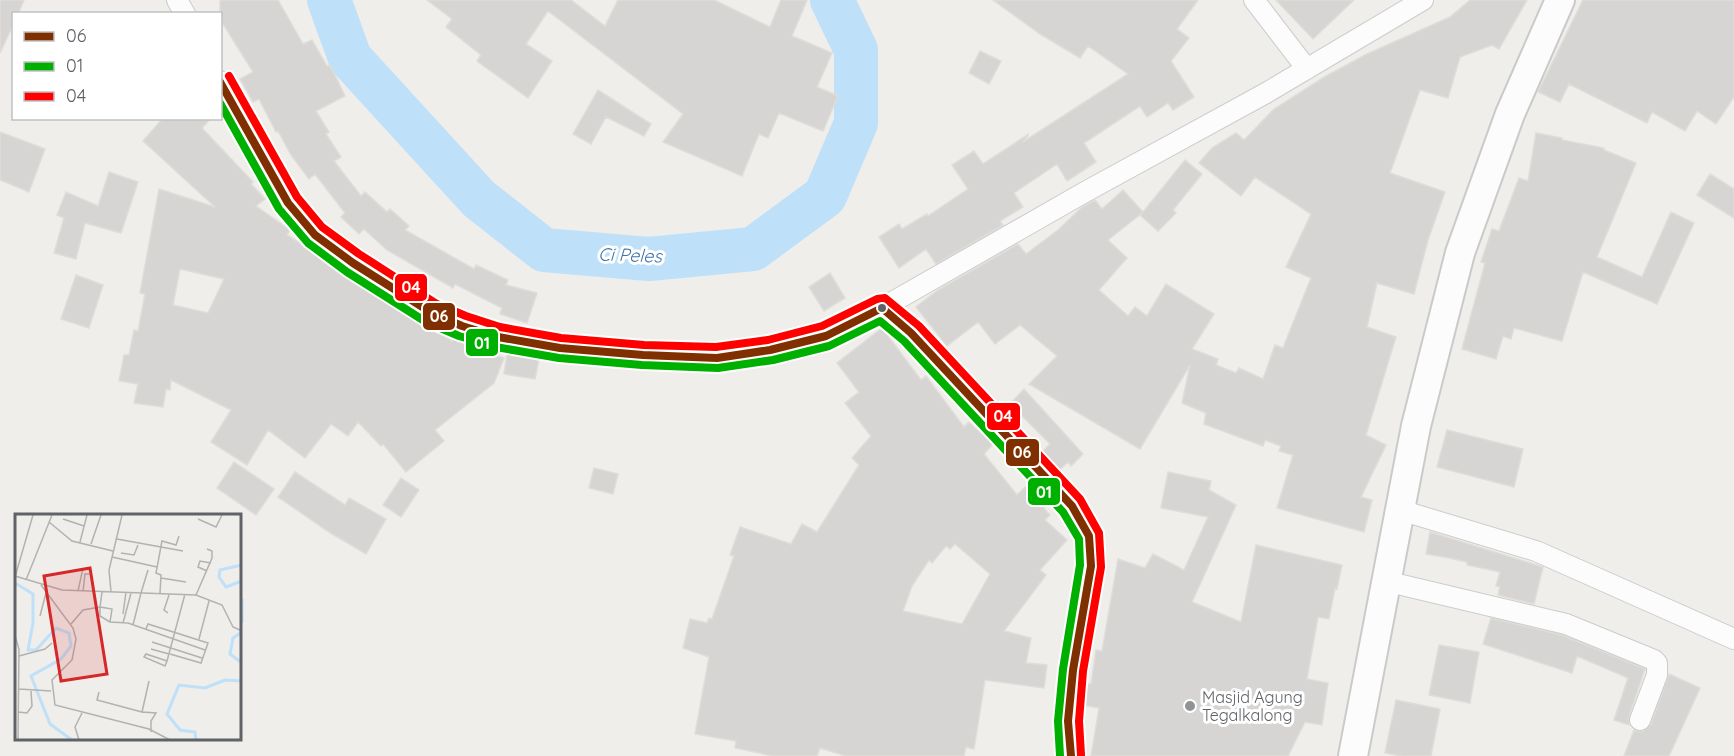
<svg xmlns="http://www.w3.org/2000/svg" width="1734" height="756" viewBox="0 0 1734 756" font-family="Quicksand,sans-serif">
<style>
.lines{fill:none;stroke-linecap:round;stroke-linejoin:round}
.river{stroke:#bfe0f9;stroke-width:44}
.building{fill:#d6d5d3;stroke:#deddd9;stroke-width:1.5;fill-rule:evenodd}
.minor-casing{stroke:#cbcccc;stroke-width:22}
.secondary-casing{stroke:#cacacb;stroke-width:32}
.minor{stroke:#fdfcfc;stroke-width:20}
.secondary{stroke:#fdfcfc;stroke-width:28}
.bus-1-casing{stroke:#fff;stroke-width:12}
.bus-2-casing{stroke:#fff;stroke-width:12}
.bus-3-casing{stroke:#fff;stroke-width:12}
.bus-1{stroke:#803000;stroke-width:8}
.bus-2{stroke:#00b000;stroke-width:8}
.bus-3{stroke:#f00;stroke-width:8}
.bus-dot{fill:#5f6368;stroke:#fff;stroke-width:2}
.poi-dot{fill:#919496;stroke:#fff;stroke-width:2}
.labels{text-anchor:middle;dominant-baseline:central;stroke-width:6;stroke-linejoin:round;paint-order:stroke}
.poi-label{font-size:16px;fill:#5f6368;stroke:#fff;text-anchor:start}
.water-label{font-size:18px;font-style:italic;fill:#4174aa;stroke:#fff}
.inset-river{fill:none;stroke:#bfe0f9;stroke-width:3}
.inset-road{fill:none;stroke:#b1b2b2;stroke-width:1.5}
.view{fill:#d62828;fill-opacity:0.15;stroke:#d62828;stroke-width:3}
.inset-edge{fill:none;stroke:#5f6368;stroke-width:3}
.line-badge{stroke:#fff;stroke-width:2}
.badge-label{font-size:16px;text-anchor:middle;font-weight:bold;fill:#fff}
</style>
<rect width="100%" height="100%" fill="#efeeea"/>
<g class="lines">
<path class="river" d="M329 0 350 58 479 199 544 250 649 259 753 249 825 196 856 123V50L832 0"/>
</g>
<path class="building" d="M0 0H24L18 14H14V23L0 53Z
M220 0H278L303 44 312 40 327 66 330 65 345 96 316 111 329 132 326 134 341 157 334 161 361 196 365 192 387 212 390 209 409 226 405 230 474 269 476 265 508 280 506 285 537 293 527 323 500 314 502 308 455 284 453 288 387 250 364 229 359 234 341 217 345 213 315 174 309 179 291 155 278 131 276 132 259 99 253 102 240 79 253 72 220 19Z
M427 0H571L605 26 618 0H714L770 27 781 0H807L792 36 832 53 817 87 838 96 823 131 779 113 768 138 759 134 742 176 663 142 683 114 548 11 526 44 552 61 528 98 477 61 481 55 446 27 452 19Z
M993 0H1198L1177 29 1189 38 1171 61 1194 97 1173 110 1168 103 1147 117 1140 106 1084 143 1096 162 1067 181 1057 164 1014 193 1023 207 1000 221 1003 225 936 264 926 249 899 268 879 237 899 224 902 229 927 214 928 216 968 189 952 165 974 151 983 164 1029 134 1023 142 1128 74 1088 46 1080 58 1040 34Z
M1276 0H1354L1313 39Z
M1470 0H1527L1499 49 1492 45 1460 57 1448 98 1420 90 1390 173 1445 192 1428 240 1414 294 1377 283 1367 327 1396 337 1366 435 1386 445 1361 497 1372 500 1364 532 1277 508 1293 455 1279 451 1281 446 1265 440 1263 446 1204 424 1206 413 1182 403 1190 365 1140 449 1029 384 1057 356 1020 325 995 344 978 322 947 346 916 307 938 290 1018 244 1026 254 1058 230 1081 208 1095 200 1102 209 1123 190 1143 212 1185 160 1202 174 1173 210 1176 213 1158 231 1140 215 1142 213 1108 240 1127 258 1099 290 1128 316 1135 307 1147 316 1166 284 1214 314 1192 349 1218 359 1216 365 1236 373 1239 368 1263 379 1275 345 1283 348 1311 278 1286 267 1311 214 1255 177 1241 196 1199 163 1212 148 1236 133 1244 140 1274 109 1326 76 1367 54 1450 17Z
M1583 0H1734V97L1716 124 1697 111 1685 131 1652 112 1647 123 1569 84 1560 102 1538 92Z
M980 51 1001 61 989 84 969 73Z
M598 90 651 124 644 136 606 117 591 144 573 134Z
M163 118H211L202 128 253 182 251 184 265 199 256 206 290 230 287 235 452 341 454 339 504 358 494 383 435 430 444 441 406 472 383 444 381 446 358 422 348 436 331 424 305 458 268 430 247 465 211 442 231 410 171 380 170 390 166 389 163 407 134 403 138 384 119 381 124 355H129L134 330 138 331 145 294 140 293 159 189 215 207 143 141ZM180 269 224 279 208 313 173 305Z
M0 132 45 149 29 192 0 180Z
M1536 133 1562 138V140L1604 148V150L1636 163 1597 257 1642 277 1671 212 1694 223 1657 304 1583 272 1562 341 1514 328 1511 339 1503 336 1496 359 1462 349 1485 263 1481 262 1492 229 1499 231 1519 178 1528 181Z
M109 172 138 182 121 233 85 223 76 259 54 253 64 218 57 215 66 192 98 206Z
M1710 174 1734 189V218L1697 195Z
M830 273 845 298 824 311 809 287Z
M76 275 103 285 89 328 61 319Z
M882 328 921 380 926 376 964 427 969 422 993 444 984 454 1017 495 1025 487 1050 515 1045 520 1067 540 1040 570 1046 575 1004 631 1031 638 1026 663 1047 665 1044 688 985 680 974 749 966 747 964 756H846L820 748 817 756H773L735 748 736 741 695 734 709 657 683 648 690 619 707 623 709 618 712 619 734 556 730 555 740 527 791 544 802 524 817 532 859 465 852 458 871 436 845 403 859 392 837 363ZM955 544 990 574 962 624 903 611 912 586 929 560 932 563 946 546 950 549Z
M507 354 539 359 535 379 504 374Z
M1024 389 1083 454 1071 466 1068 462 1057 472 1040 454 1050 444 1010 404Z
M1447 430 1523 449 1514 487 1437 467Z
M234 462 274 489 256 515 217 488Z
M594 468 618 474 613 494 589 488Z
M295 472 345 505 349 498 386 519 366 554 329 532 278 497Z
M1168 472 1211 481 1209 490 1236 505 1192 602 1241 622 1256 545 1342 565 1337 589 1335 588 1329 619 1318 617 1307 679 1328 683 1322 725 1305 722 1288 756H1091L1099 708 1083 705 1088 684H1091L1096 650 1102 651 1118 559 1145 568 1153 554 1184 570 1208 517 1161 508Z
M401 478 419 490 401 517 383 505Z
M1430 532 1543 567 1534 604 1498 595 1500 587 1496 586 1500 572 1467 565V562L1449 558 1426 554Z
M1491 618 1562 635 1645 669 1629 716V725L1614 720 1628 678 1577 656 1572 673 1483 644Z
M1439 645 1479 652 1470 703 1429 695Z
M1669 674 1700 688 1669 756H1624L1634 730 1642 732 1651 724Z
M1396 700 1440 709 1431 756H1402L1385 753Z"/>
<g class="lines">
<defs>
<path id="minor" d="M177 0 185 14
M1254 0 1307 69
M220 81 288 203 315 235 353 263 432 313 462 326 498 337 560 348 643 355 717 358 770 350 826 336 882 308 1085 192 1266 93 1423 0
M882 308 911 333 1072 506 1089 536 1091 566 1073 670 1068 721 1071 756
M1400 510 1536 551 1734 639
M1385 581 1566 624 1654 660 1657 663V675L1640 720"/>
<path id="secondary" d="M1353 756 1416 426 1460 253 1510 114 1560 0"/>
</defs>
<use href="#minor" class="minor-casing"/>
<use href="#secondary" class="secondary-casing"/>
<use href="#minor" class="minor"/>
<use href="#secondary" class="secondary"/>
<defs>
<path id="bus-1" d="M220 82 288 203 315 235 353 263 432 313 462 326 498 337 560 348 643 355 717 358 770 350 826 336 882 308 911 333 1072 506 1089 536 1091 566 1073 670 1068 721 1071 756"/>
<path id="bus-2" d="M220 103 279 209 308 243 347 272 426 322 459 336 496 347 559 358 642 365 718 368 773 360 829 346 880 321 904 341 1063 512 1079 539 1080 565 1063 669 1058 721 1060 756"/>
<path id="bus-3" d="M229 76 297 197 322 227 359 254 437 304 466 316 500 327 561 338 644 345 716 347 768 340 822 326 877 299 885 298 919 326 1080 499 1099 533 1101 567 1083 671 1079 721 1081 755"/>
</defs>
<use href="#bus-1" class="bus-1-casing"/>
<use href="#bus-2" class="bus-2-casing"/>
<use href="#bus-3" class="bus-3-casing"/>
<use href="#bus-1" class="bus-1"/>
<use href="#bus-2" class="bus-2"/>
<use href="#bus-3" class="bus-3"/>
</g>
<circle class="bus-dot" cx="882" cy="308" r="5"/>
<circle class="poi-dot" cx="1190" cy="706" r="6"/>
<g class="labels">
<g class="poi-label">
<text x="1202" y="697">Masjid Agung<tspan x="1202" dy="18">Tegalkalong</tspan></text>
</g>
<g class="water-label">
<text transform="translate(630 255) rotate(2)">Ci Peles</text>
</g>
</g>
<g transform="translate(15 514)">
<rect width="226" height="226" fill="#efeeea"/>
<path class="inset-river" d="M227 51 205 56 204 63 211 73 227 67M0 69 18 80V109L13 136H21L41 114 54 119 56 132 46 145 16 162 35 210 57 226M227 85V109M227 118 218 124 215 140 227 149M181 226 180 218 165 216 152 200 164 171 190 174 210 166 227 167"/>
<path class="inset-road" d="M48 5 69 12M183 5 201 13 207 1M34 8 57 27 98 37M102 25 168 37M65 28 72 1M76 30 86 1M106 39 119 41 123 31M97 43 142 53M192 57 183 53 185 47 196 49M0 62 47 76 181 81 207 91 218 113 227 117M0 63 18 1M146 64 171 68M11 66 37 1M26 71 58 114 61 125 57 146 37 166 40 191 134 215 155 226M63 77 68 54M68 77 70 60H74M96 78 94 56 107 1M126 79 133 56M145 79 146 61 141 59 147 27 161 31 164 22M181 81 197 44V37L192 35M153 99 149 96 154 81M108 100 111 78M25 102 31 79M95 108 85 102V93L97 95 95 108 113 109 190 136M108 109 116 79M56 110 68 96 85 93 87 78M118 111 126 79M131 115 133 110 193 129 186 149 155 140M0 122 4 135 3 226M184 125 194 87M137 128 187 144M136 135 154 140M4 142 30 135 37 129M152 147 150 152 129 143 131 140 152 147 170 80M4 175 36 177M84 178 82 186 127 198 134 167M3 198 12 199 17 192 16 177M127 198 141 199 136 207V218M64 226 60 213 67 199"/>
<path class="view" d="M75 54 92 160 46 167 29 62Z"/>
<rect width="226" height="226" class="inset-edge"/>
</g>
<g class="line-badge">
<rect x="394" y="273" width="34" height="29" rx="6" fill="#f00"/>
<rect x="422" y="302" width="34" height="29" rx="6" fill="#803000"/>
<rect x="465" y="328" width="34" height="29" rx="6" fill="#00b000"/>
<rect x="986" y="402" width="35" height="29" rx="6" fill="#f00"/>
<rect x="1005" y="438" width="35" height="29" rx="6" fill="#803000"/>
<rect x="1027" y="477" width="34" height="29" rx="6" fill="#00b000"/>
</g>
<g class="badge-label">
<text x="411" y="293">04</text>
<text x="439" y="322">06</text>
<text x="482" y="349">01</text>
<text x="1003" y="422">04</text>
<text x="1022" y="458">06</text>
<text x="1044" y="498">01</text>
</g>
<rect x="12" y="12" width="210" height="108" fill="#ffffff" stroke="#bfc1c3" stroke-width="1.5"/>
<rect x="24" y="32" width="30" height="9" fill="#803000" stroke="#bfc1c3" stroke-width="1.5"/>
<text x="66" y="42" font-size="18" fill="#5f6368">06</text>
<rect x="24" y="62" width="30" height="9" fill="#00b000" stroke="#bfc1c3" stroke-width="1.5"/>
<text x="66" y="72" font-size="18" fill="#5f6368">01</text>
<rect x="24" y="92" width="30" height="9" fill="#ff0000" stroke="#bfc1c3" stroke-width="1.5"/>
<text x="66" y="102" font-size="18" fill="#5f6368">04</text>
</svg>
